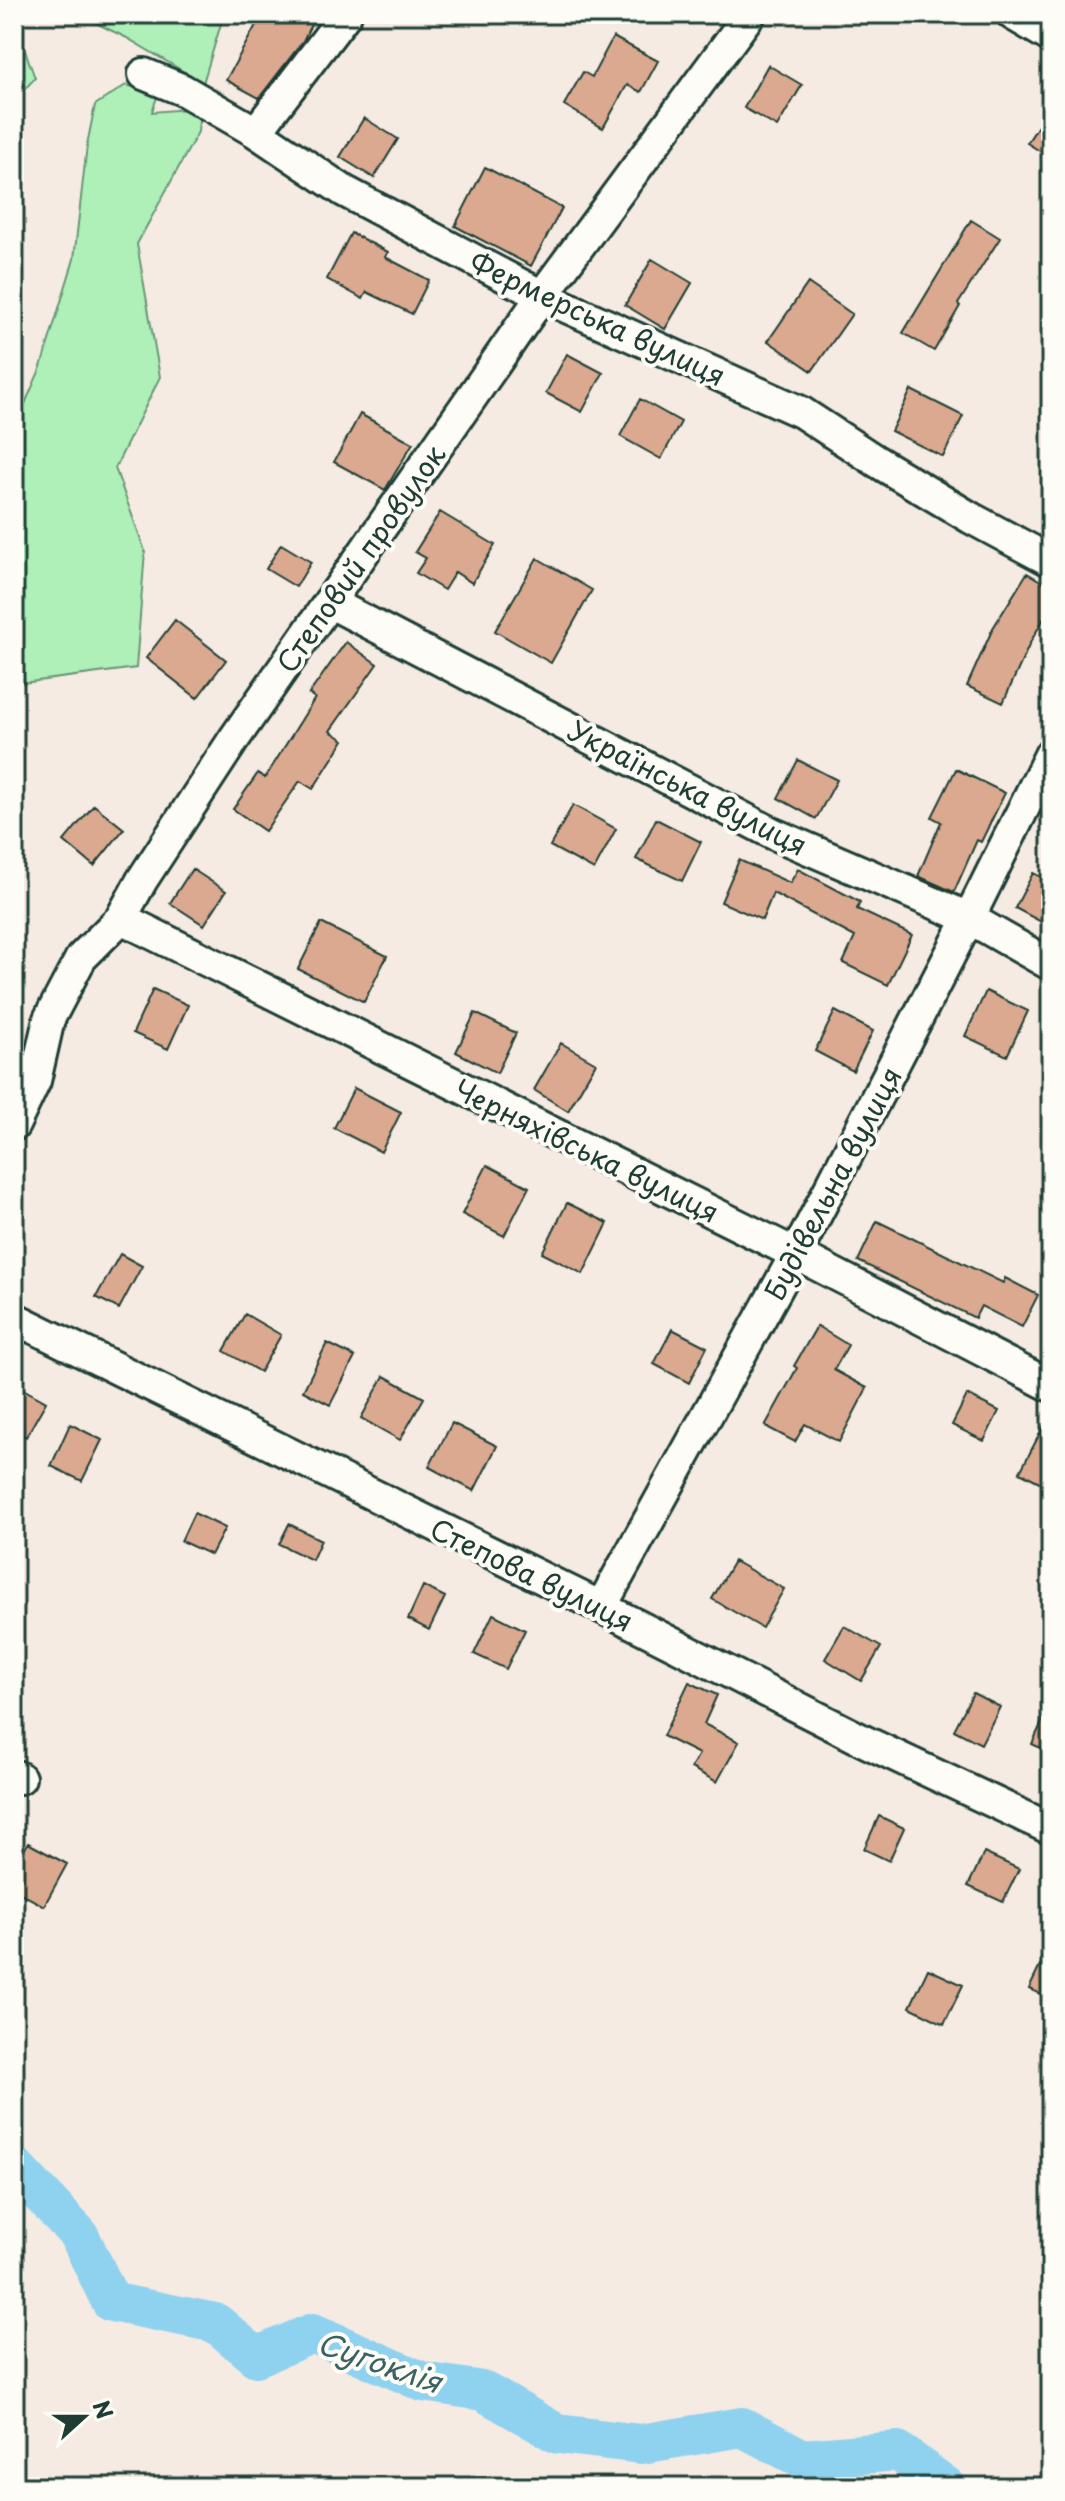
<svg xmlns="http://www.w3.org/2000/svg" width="1065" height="2501" viewBox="0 0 1065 2501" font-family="'Playpen Sans',sans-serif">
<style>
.green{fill:#aff0b9;stroke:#679676;stroke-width:2}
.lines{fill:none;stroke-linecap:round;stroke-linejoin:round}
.river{stroke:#8fd2f0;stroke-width:40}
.building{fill:#dba98f;stroke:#1f3d34;stroke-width:2}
.minor-casing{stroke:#1f3d34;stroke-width:36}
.minor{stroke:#fdfcf7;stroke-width:30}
.labels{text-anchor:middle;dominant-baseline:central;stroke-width:8;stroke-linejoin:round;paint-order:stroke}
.street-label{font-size:28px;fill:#1f3d34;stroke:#fdfcf7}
.water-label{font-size:30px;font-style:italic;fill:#3b6263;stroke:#fdfcf7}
</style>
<rect width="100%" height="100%" fill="#f6ebe2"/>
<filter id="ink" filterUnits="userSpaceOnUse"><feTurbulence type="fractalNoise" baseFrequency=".0125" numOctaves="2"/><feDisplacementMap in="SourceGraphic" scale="16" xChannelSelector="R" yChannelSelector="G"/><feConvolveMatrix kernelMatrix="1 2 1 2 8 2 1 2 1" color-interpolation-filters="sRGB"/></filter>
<g filter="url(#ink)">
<path class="green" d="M77 14H224L203 83 127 38Z
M14 38 23 45 35 78 14 101Z
M126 85 158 94 152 112 200 108 198 132 137 244 160 377 115 468 145 551 136 668 14 684V429L41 367 74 259 87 145 95 105Z"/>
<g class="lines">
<path class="river" d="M14 2166 79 2235 111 2302 216 2323 256 2357 313 2333 423 2382 483 2391 558 2434 641 2444 742 2427 803 2459 898 2451 947 2487"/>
</g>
<path class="building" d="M262 14H316L303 41 259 98 226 80Z
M613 37 658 61 641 92 627 85 603 128 564 105 583 72 592 77Z
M768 65 802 85 777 127 744 108Z
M1051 106V158L1027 143Z
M364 118 398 139 374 178 340 157Z
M485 167 562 208 531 266 455 226Z
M971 220 1000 238 958 304 960 306 934 351 903 333Z
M351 233 388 252 385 257 429 280 412 314 367 292 363 299 327 279Z
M652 259 692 283 665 329 625 305Z
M808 283 852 314 812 371 768 341Z
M567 354 603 373 582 412 546 393Z
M911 390 963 416 943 457 891 431Z
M640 399 681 422 661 459 620 436Z
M360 414 413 443 385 490 334 462Z
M440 512 495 545 472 583 455 572 444 590 416 573 426 558 415 552Z
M281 544 311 562 296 587 266 569Z
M537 558 592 590 551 663 495 631Z
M1027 573 1051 587V606L1031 641 1003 703 967 686 993 628Z
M175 620 226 660 197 698 146 658Z
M346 642 377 664 330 731 344 740 313 789 300 781 265 831 233 809 258 773 265 778 315 698 309 694Z
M798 760 837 780 816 819 778 798Z
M956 769 1005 793 981 842 977 840 954 892 918 876 941 822 932 817Z
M94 805 124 829 94 866 64 841Z
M573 805 616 829 594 870 550 846Z
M656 819 701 842 682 881 636 859Z
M739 860 790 883 798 869 860 902 857 909 912 935 888 985 843 963 855 937 773 893 762 920 721 902Z
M192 869 226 891 204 925 170 903Z
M1033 873 1051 882V912L1045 924 1015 908Z
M321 923 387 956 364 1002 298 969Z
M153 989 188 1005 168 1049 133 1033Z
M986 991 1028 1011 1007 1056 965 1036Z
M835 1011 873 1031 853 1071 815 1051Z
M475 1013 516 1033 497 1073 456 1052Z
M561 1043 596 1063 568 1111 534 1090Z
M354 1088 401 1112 381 1152 334 1128Z
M487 1165 529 1187 504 1236 462 1214Z
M567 1203 608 1223 583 1274 542 1253Z
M877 1221 1003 1283 1005 1278 1038 1295 1022 1327 981 1306 975 1318 858 1261Z
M120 1254 142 1266 119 1309 96 1297Z
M245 1314 281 1335 260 1372 224 1351Z
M817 1326 848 1345 834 1370 867 1388 839 1442 805 1424 795 1442 765 1426 797 1368 794 1366Z
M672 1329 707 1347 689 1383 654 1364Z
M327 1343 355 1357 330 1405 303 1391Z
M384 1376 424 1398 400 1440 361 1418Z
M14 1384 46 1402 26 1437 14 1430Z
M967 1395 999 1411 984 1441 952 1425Z
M1051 1412V1488L1020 1472Z
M452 1423 497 1446 474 1491 429 1467Z
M70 1424 102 1440 82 1481 51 1466Z
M194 1513 225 1528 211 1555 181 1541Z
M289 1524 321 1540 312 1560 279 1544Z
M734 1561 784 1589 762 1628 712 1599Z
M423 1586 445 1597 429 1630 408 1619Z
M493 1614 525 1630 506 1669 474 1654Z
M844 1626 881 1647 861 1681 825 1659Z
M689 1682 717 1695 704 1724 739 1742 717 1782 691 1768 699 1754 663 1736Z
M973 1693 1000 1707 981 1744 954 1730Z
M1051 1702V1753L1032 1744Z
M879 1816 904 1828 889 1861 864 1849Z
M28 1843 67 1864 44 1906 14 1890V1869Z
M984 1853 1019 1869 1003 1902 968 1886Z
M1051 1943V1999L1029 1989Z
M928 1969 963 1985 944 2024 910 2007Z"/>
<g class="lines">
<defs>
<path id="minor" d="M1012 14 1051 37
M144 74 183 90 256 132 344 191 542 296 801 412 876 461 971 518 1051 561
M256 132 346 14
M329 602 774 834 969 918 1051 965
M121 918 796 1254 1051 1386
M14 1125 35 1081 49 1019 81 958 121 918 142 880 234 739 542 296 750 14
M14 1318 601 1607 866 1742 1051 1829
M601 1607 796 1254 969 918 1051 753
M14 1775 20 1778"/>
</defs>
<use href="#minor" class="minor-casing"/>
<use href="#minor" class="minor"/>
</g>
</g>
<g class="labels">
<g class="street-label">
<text transform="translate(598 318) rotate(25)">Фермерська вулиця</text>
<text transform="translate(360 558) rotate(-55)">Степовий провулок</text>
<text transform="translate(688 787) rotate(27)">Українська вулиця</text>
<text transform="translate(587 1150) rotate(26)">Черняхівська вулиця</text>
<text transform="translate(832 1183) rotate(-62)">Будівельна вулиця</text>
<text transform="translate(532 1574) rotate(26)">Степова вулиця</text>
</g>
<g class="water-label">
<text transform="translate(380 2361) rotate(19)">Сугоклія</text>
</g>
</g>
<rect width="1065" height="2501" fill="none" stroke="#fdfcf7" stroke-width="48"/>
<rect x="24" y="24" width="1017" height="2453" fill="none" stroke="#1f3d34" stroke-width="3" filter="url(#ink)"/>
<g transform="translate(84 2417) rotate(69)" stroke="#fdfcf7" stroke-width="6" paint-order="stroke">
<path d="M0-6L14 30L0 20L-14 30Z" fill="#1f3d34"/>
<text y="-12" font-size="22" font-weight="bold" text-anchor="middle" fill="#1f3d34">N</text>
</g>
</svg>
